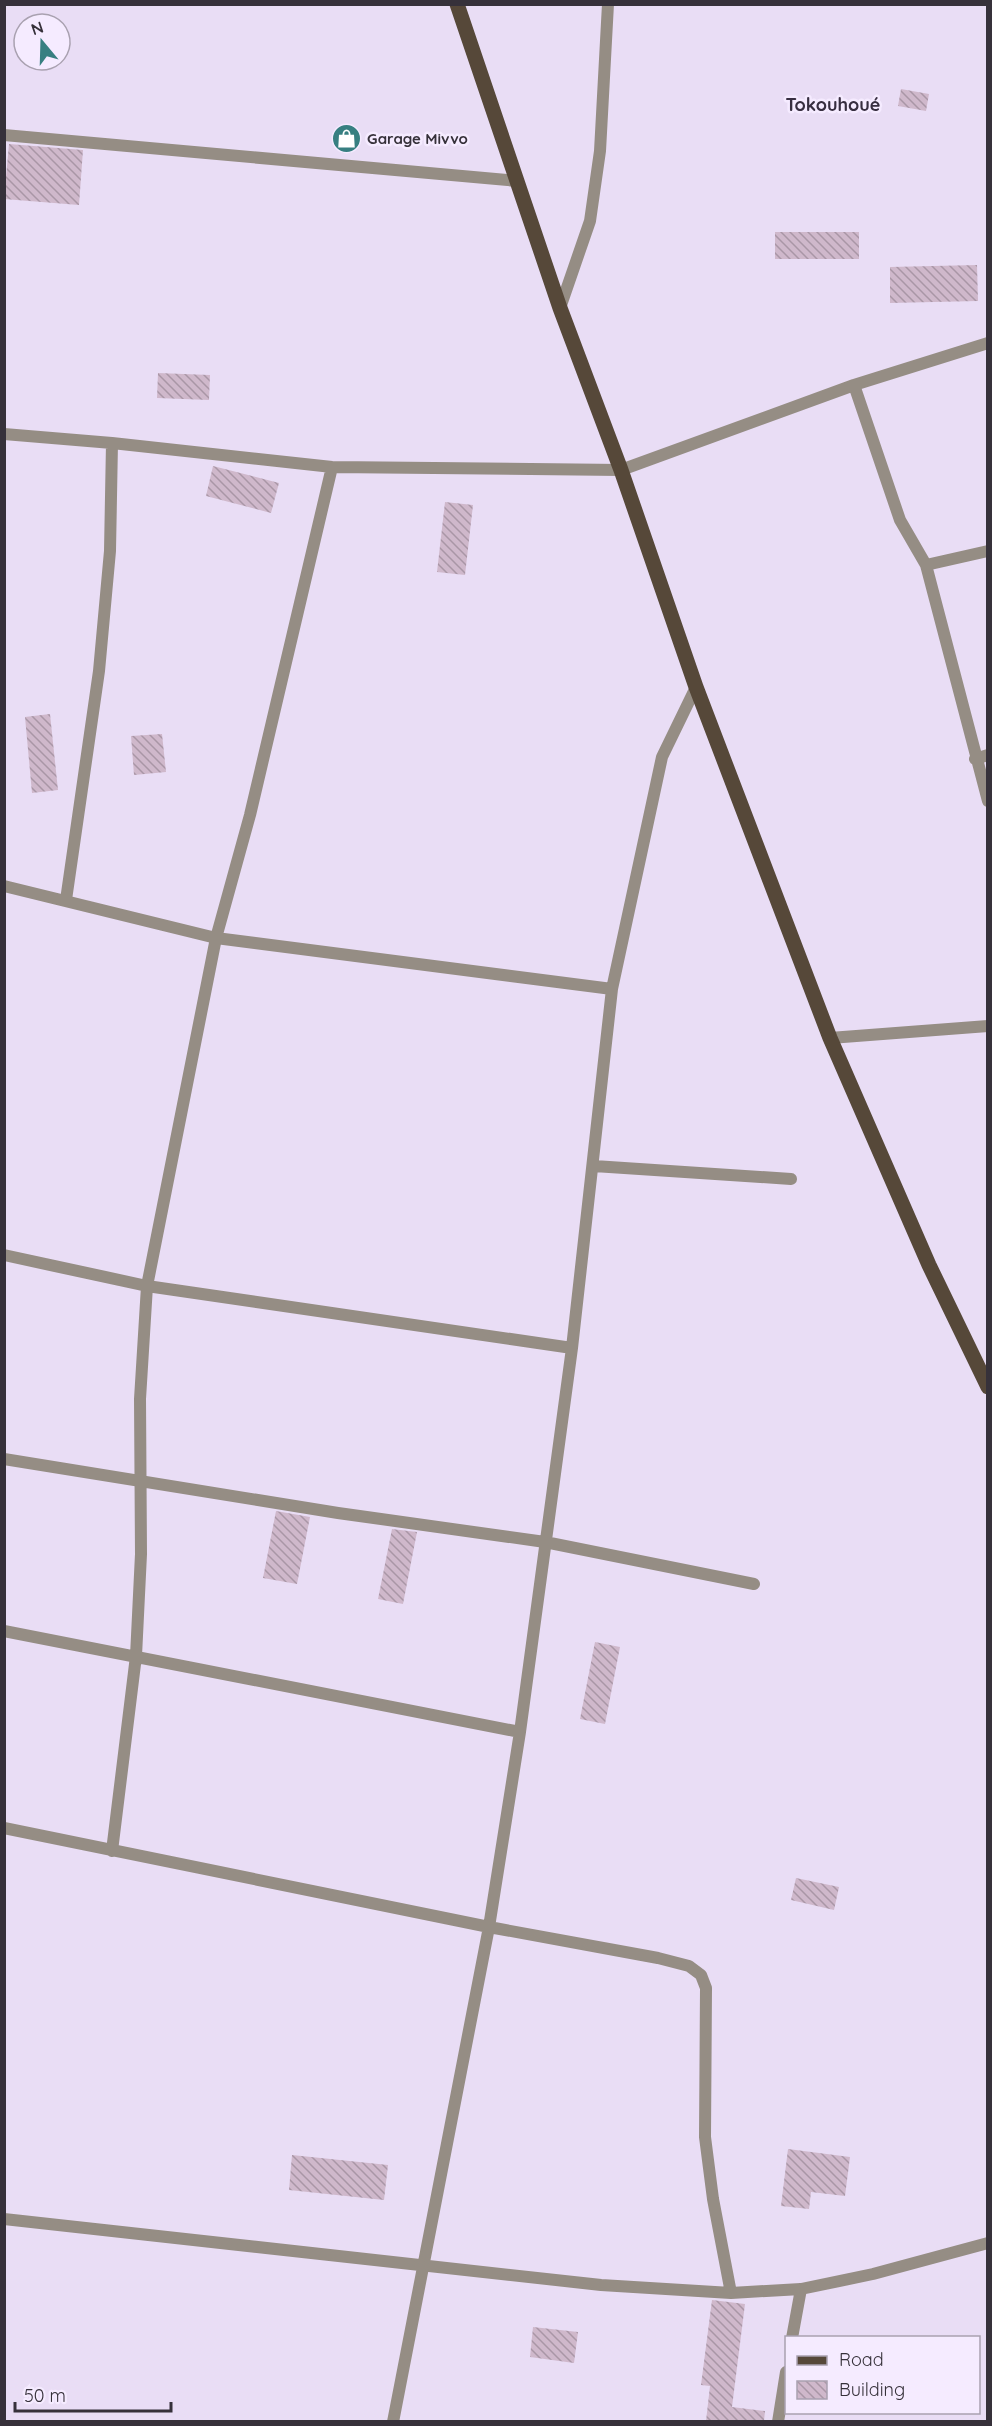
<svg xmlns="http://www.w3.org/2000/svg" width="992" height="2426" viewBox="0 0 992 2426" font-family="Quicksand,sans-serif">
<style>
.building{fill:url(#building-back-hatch)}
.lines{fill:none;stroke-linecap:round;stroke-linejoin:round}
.street{stroke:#958d84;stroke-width:12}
.primary{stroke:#564839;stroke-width:15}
.labels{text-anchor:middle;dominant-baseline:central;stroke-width:5;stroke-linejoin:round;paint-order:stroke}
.poi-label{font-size:15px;font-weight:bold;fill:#36313a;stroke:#f5ebff;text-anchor:start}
.quarter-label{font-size:18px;font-weight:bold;fill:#372e40;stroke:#f5ebff}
</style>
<defs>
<pattern id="building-back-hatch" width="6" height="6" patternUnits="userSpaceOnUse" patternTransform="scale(1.5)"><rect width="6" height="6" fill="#cfb8cb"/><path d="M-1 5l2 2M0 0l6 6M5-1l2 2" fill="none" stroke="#a996a6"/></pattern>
</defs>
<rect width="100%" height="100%" fill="#e9ddf5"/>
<path class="building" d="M901 89 929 94 926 111 898 106Z
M9 144 83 150 79 205 4 199Z
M775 232H859V259H775Z
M977 265 978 301 890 303V267Z
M158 373 210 375 209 400 157 398Z
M213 466 279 483 271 513 206 496Z
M445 502 473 505 465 575 437 572Z
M50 714 58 790 32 793 25 717Z
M162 734 166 772 134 775 131 736Z
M276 1511 310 1517 297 1584 263 1578Z
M392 1529 417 1532 403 1604 378 1599Z
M595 1642 620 1647 605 1724 580 1719Z
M796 1878 839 1887 834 1910 791 1900Z
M788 2149 850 2157 845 2196 811 2192 809 2209 781 2206Z
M292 2155 388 2165 384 2200 289 2190Z
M712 2300 745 2304 732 2407 765 2411 764 2421H706L710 2386 701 2385Z
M533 2327 578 2332 574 2363 530 2357Z"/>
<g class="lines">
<path class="street" d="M4 135 518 181
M560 308 590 221 600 151 608 4
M854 385 900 520 926 565 988 801
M4 434 112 443 332 467 621 470 854 385 988 343
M926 565 988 551
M975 759 988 755
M4 886 216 938 612 989
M66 900 99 671 110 551 112 443
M830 1038 988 1026
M594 1166 791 1179
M4 1255 147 1286 572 1348
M4 1459 338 1513 545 1542 754 1584
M4 1631 520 1732
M4 1828 489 1927 658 1958 689 1966 701 1975 706 1988 705 2137 713 2199 731 2293
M112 1851 136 1656 141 1554 140 1399 147 1286 216 938 250 815 332 467
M4 2219 601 2285 731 2293 801 2289 873 2274 988 2243
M792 2338 801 2289
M393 2422 489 1927 520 1732 572 1348 612 989 662 757 696 687
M778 2422 786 2372"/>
<path class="primary" d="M457 4 560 308 621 470 696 687 830 1038 929 1265 988 1387"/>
</g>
<defs>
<symbol id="shop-disc" viewBox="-11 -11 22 22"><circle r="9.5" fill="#377f81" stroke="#f5ebff"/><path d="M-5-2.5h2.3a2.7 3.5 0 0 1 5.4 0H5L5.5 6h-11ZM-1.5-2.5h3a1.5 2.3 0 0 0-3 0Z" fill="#fff"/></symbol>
</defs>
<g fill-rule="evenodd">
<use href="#shop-disc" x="330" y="122" width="33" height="33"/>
</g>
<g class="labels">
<g class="poi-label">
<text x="367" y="138">Garage Mivvo</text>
</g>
<g class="quarter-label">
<text x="833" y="104">Tokouhoué</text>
</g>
</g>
<rect width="992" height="2426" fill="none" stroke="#36313a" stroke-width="12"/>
<rect x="785" y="2336" width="195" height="78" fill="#f5ebff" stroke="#a9a1b0" stroke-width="1.5"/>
<rect x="797" y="2356" width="30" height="9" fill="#564839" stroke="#a9a1b0" stroke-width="1.5"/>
<text x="839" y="2366" font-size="18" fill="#36313a">Road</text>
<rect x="797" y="2381" width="30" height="18" fill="url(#building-back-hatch)" stroke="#a9a1b0" stroke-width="1.5"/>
<text x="839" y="2396" font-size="18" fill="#36313a">Building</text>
<g transform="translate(42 42) rotate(341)"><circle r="28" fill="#f5ebff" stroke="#a9a1b0" stroke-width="1.5"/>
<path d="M0-4.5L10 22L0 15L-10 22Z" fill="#377f81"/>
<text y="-9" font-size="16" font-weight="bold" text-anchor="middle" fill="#36313a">N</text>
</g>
<path d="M15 2402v9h156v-9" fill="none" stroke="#36313a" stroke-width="3"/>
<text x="24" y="2402" font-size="18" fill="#36313a" stroke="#f5ebff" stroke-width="4.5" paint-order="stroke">50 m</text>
</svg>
